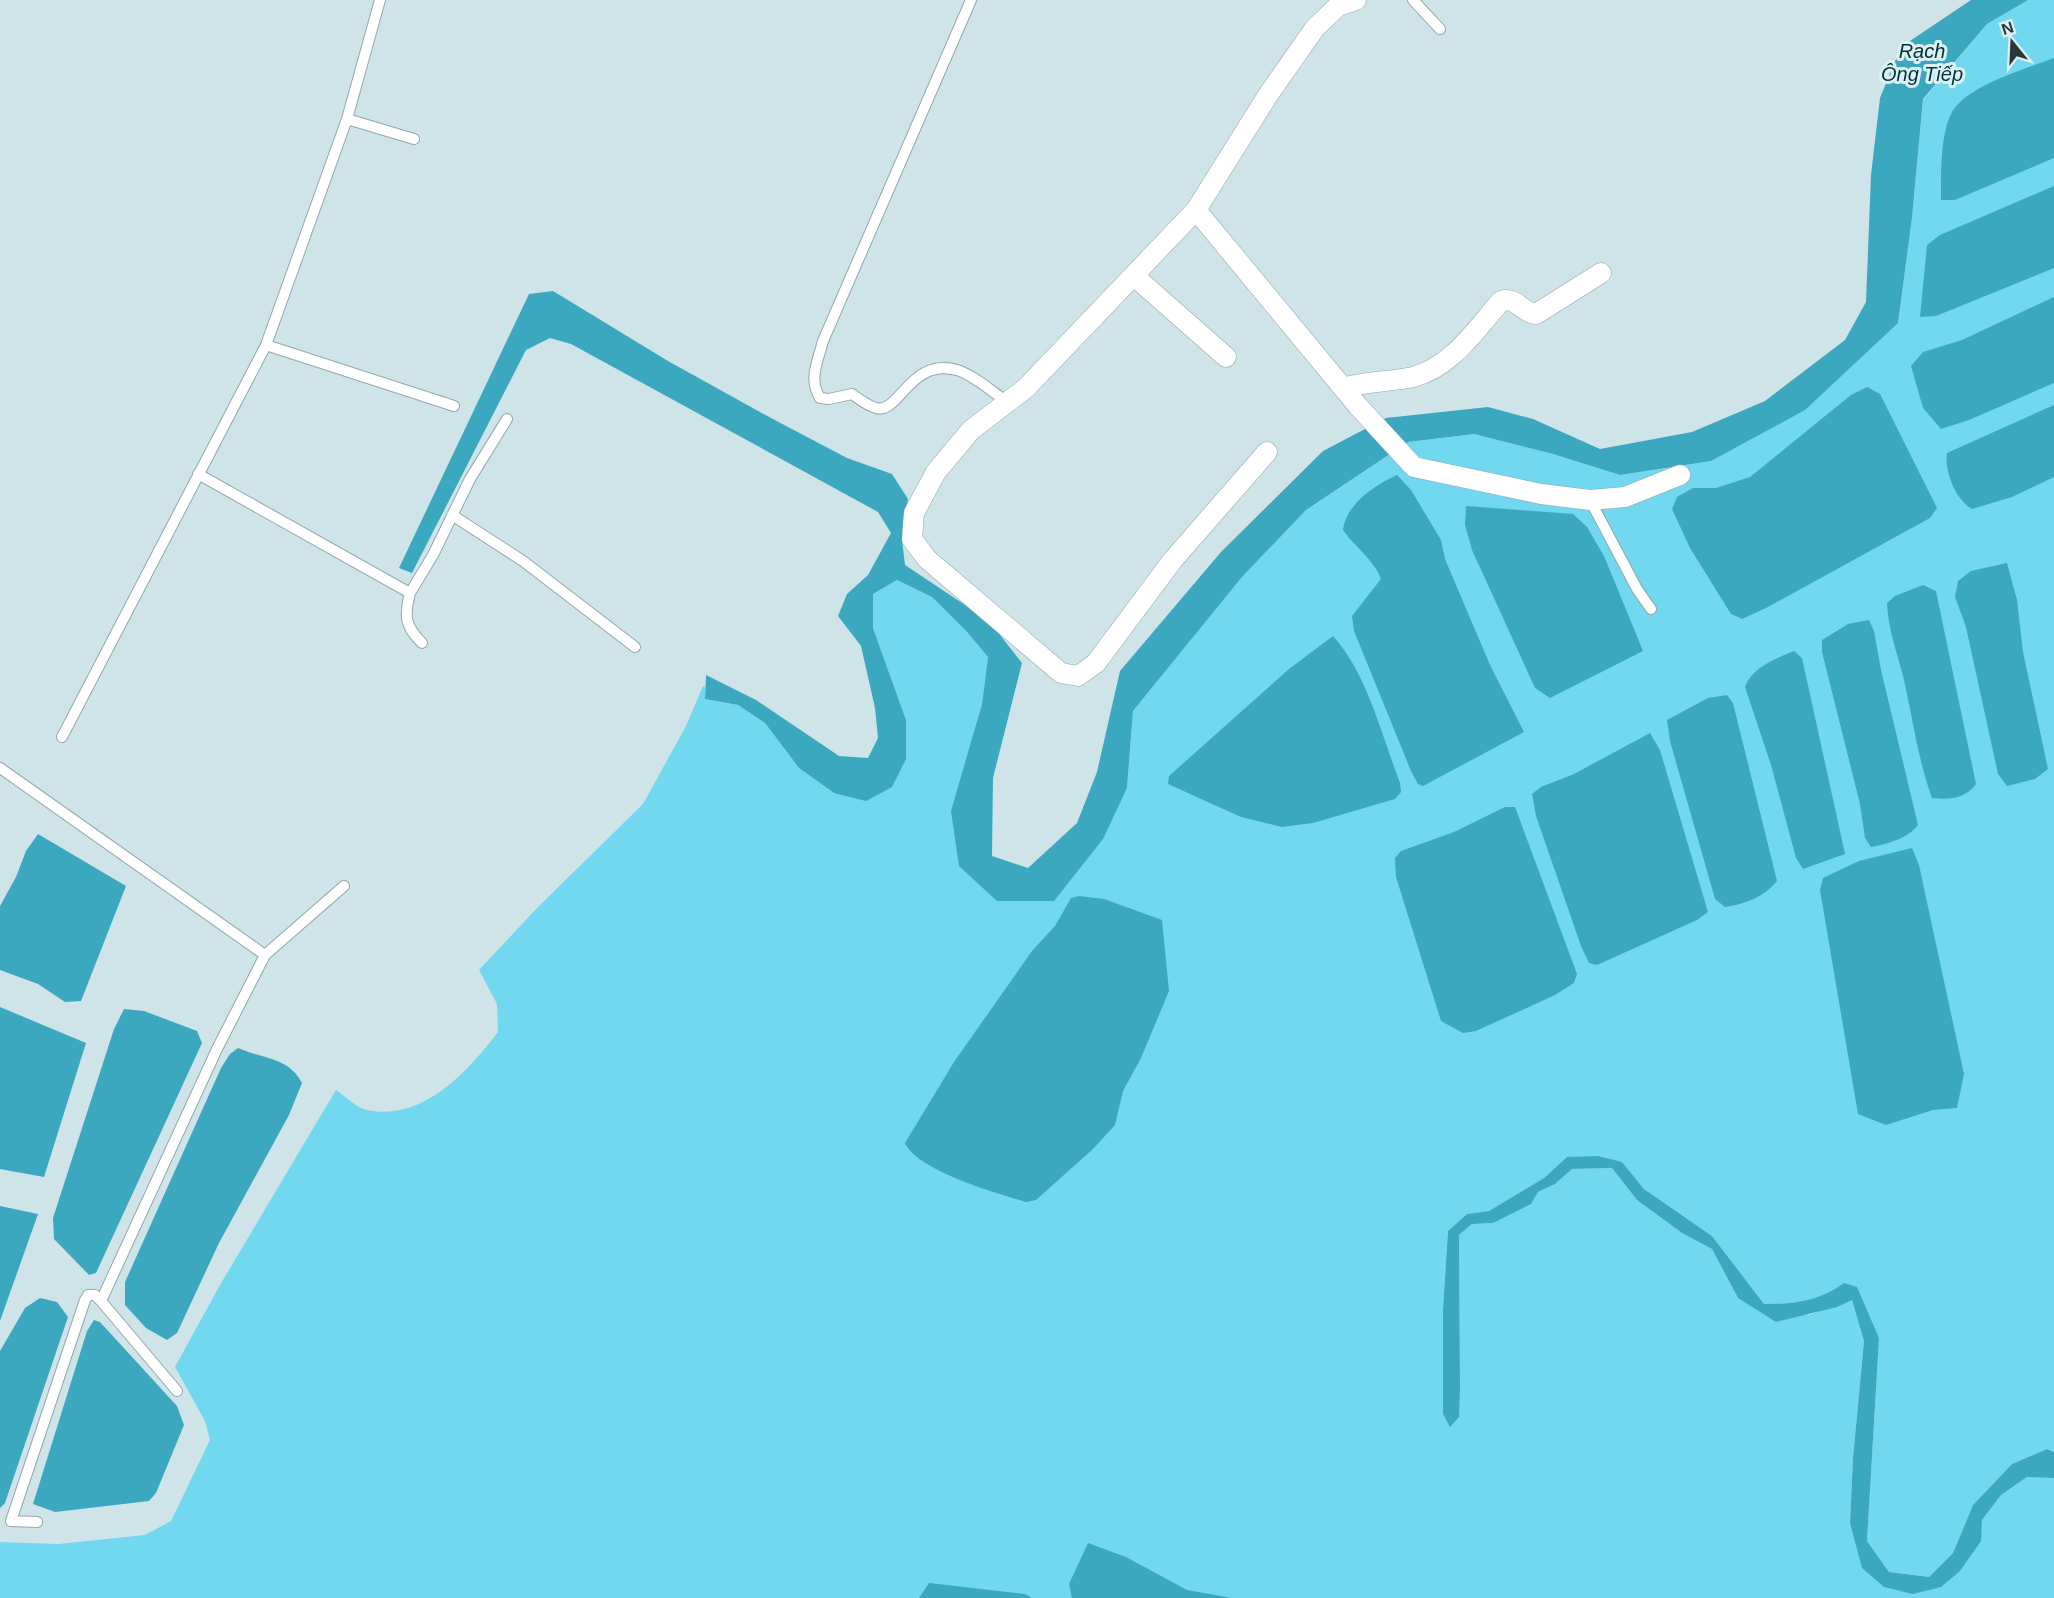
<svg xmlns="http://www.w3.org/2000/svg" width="2054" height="1598" viewBox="0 0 2054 1598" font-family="Arial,sans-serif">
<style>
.green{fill:#71d8f0}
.water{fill:#3ba8bf}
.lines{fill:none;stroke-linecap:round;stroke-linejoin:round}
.lane-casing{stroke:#94a8ad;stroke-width:12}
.street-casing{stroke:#94a8ad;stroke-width:21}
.lane{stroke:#fff;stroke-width:10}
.street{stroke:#fff;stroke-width:20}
.labels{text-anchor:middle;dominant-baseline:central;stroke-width:6;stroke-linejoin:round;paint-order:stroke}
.water-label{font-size:20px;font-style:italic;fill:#00323c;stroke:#dbf1f6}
</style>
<rect width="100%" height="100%" fill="#cee4e9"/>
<path class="green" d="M2028 0H2054V1452L2047 1449 2012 1464 1973 1505 1953 1553 1929 1577 1889 1572 1867 1541 1879 1338 1844 1283C1819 1301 1794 1304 1764 1304L1712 1236 1644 1189 1622 1162 1567 1157 1544 1178 1489 1211 1467 1214 1448 1231 1443 1309V1414L1450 1426 1460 1387 1459 1235 1472 1224 1493 1223 1538 1192 1555 1184 1572 1169 1612 1168 1637 1200 1682 1233 1712 1249 1738 1298 1809 1315 1852 1299 1864 1341 1853 1458 1850 1523 1884 1587 1960 1571 1980 1541 1982 1520 2001 1495 2027 1477 2054 1478V1598H0V1542L58 1544 145 1535 171 1521 210 1440 205 1421 175 1367 220 1285 336 1090C345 1096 357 1108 367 1110 423 1122 468 1071 498 1032L497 1004 479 970 538 907 643 804 686 726 703 686 705 687V699L738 705 765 723 799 768 834 793 906 720 873 628V594L897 580 932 597 967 632 988 657 982 704 969 751 997 901 1127 789 1133 711 1242 577 1306 510 1408 442 1474 434 1553 454 1620 475 1711 461 1898 323 1912 218 1923 100 1987 24Z"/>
<path class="water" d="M1971 0H2028L1987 24 1923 99 1912 218 1898 323 1805 410 1711 461 1620 475 1553 454 1474 434 1408 442 1306 510 1242 577 1133 711 1127 788 1103 839 1054 901H997L959 866 951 811 982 704 988 657 967 632 932 597 897 580 873 594V628L906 720V759L892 787 866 801 834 793 799 768 765 723 738 705 705 699 706 675 756 700 839 756 868 758 878 738 875 708 861 646 838 616 847 594 868 575 891 533 878 512 571 344 550 338 526 350 412 573 399 568 529 294 553 291 668 361 771 418 847 458 892 474 908 499 902 540 905 565 989 621 1022 663 993 778 992 856 1028 868 1077 823 1097 772 1120 671 1221 552 1323 451 1386 418 1488 407 1533 419 1600 449 1692 432 1765 401 1845 340 1866 302 1871 175 1880 98 1901 47Z
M2054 58V158L1955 200H1941C1941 176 1940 134 1952 112 1968 85 2025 69 2054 58Z
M2054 186V268L1936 316 1920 317 1927 245 1940 235Z
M2054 297V383L1969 420 1941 429 1923 408 1911 366 1923 352 1962 340Z
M1867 387 1880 394 1937 508 1930 518 1766 608 1742 619 1731 614 1690 548 1672 509 1677 497 1693 488H1716L1750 477 1851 395Z
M2054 405V477L2012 497 1972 509C1956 500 1944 471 1947 453Z
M1397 475 1411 490 1441 540 1445 559 1490 665 1524 732 1423 786 1418 784 1411 771 1354 631 1352 616 1381 579C1375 561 1354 546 1343 530 1346 504 1375 485 1397 475Z
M1466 506 1573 514 1587 527 1604 556 1643 651 1550 698 1535 688 1472 550 1465 525Z
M2007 563 2017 600 2023 652 2048 769 2035 779 2007 786 1998 774 1966 627 1955 597 1958 581 1971 571Z
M1923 585 1936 591 1976 784C1965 799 1949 800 1932 798 1918 760 1913 720 1904 680 1898 655 1888 630 1887 603L1895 596Z
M1869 620 1874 631 1881 670 1918 825C1909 838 1887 844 1871 847L1865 838 1860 804 1822 652V640L1848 624Z
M1333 636C1368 675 1381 734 1400 783L1401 792 1395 799 1313 823 1282 827 1241 817 1168 784 1169 776 1289 669Z
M1794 651 1802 658 1845 854 1803 869 1796 858 1771 765 1745 687C1752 667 1775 659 1794 651Z
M1727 695 1733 703 1777 881C1764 897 1745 904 1725 907L1715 899 1670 741 1667 720 1708 698Z
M1650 733 1660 750 1708 912 1697 920 1597 965 1589 963 1581 946 1536 816 1532 794 1541 787 1574 774Z
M1505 807H1515L1577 974 1574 983 1555 995 1476 1031 1463 1033 1441 1021 1396 877 1395 858 1401 851 1454 832Z
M38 834 126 886 81 1001 65 1002 38 984 0 970V906L16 877 26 851Z
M1912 848 1919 865 1964 1074 1957 1108 1933 1110 1886 1125 1858 1114 1820 890 1823 878 1859 861Z
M1079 896 1104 899 1162 920 1169 991 1141 1058 1123 1091 1115 1125 1093 1149 1036 1200 1026 1202C996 1193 918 1171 905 1143L954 1062 1032 951 1055 926 1071 898Z
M0 1007 86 1043 44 1177 0 1169Z
M124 1009 144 1011 197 1031 202 1043 96 1273 89 1275 54 1239 53 1218 114 1029Z
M238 1048C263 1059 289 1057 302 1083L289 1115 219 1243 177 1333 167 1340 146 1328 125 1305V1282L221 1068 230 1054Z
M1598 1156 1622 1162 1644 1189 1712 1236 1764 1304C1794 1304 1819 1301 1844 1283L1857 1287 1879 1338 1867 1541 1889 1572 1929 1577 1953 1553 1973 1505 2012 1464 2047 1449 2054 1452V1478L2027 1477 2001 1495 1982 1520 1981 1541 1960 1571 1941 1587 1913 1594 1884 1587 1862 1568 1850 1523 1853 1458 1864 1341 1852 1300 1837 1307 1776 1322 1738 1298 1712 1249 1682 1233 1637 1200 1612 1168 1572 1169 1555 1184 1538 1192 1531 1204 1493 1223 1472 1224 1459 1235 1460 1387 1459 1417 1450 1427 1443 1414V1309L1448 1231 1467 1214 1489 1211 1544 1178 1567 1157Z
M0 1206 38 1214 0 1321Z
M40 1298 57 1302 68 1317 5 1503 0 1508V1351L25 1308Z
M94 1320 100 1322 177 1406 184 1425 156 1493 149 1501 55 1512 33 1504 87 1331Z
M1088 1543 1126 1557 1187 1590 1232 1598H1072L1069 1584Z
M929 1583 1025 1594 1032 1598H919Z"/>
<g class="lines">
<defs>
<path id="lane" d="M971 0 823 341C818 361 808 379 820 398L829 399 852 394C859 399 868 406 876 408 899 415 910 357 957 370 974 375 993 393 1008 402
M1413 0 1440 29
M347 119 414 139
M266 345 454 406
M198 474 410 593 433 555 470 479 507 419
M1590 500 1637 589 1651 609
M452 515 523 561 635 647
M410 593C404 617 405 626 422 643
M62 737 266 345 347 119 380 0
M0 768 265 955
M177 1391 101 1301 217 1049 265 955 344 886
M37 1522 11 1521 85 1300 88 1295H95L101 1301"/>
<path id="street" d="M1196 210 1358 406 1414 467 1541 494 1590 500 1625 497 1680 475
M1134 276 1226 357
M1343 388C1366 381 1390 382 1413 377 1452 367 1476 329 1501 301 1516 296 1522 313 1536 314L1601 273
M1267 452 1172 561 1096 663 1078 676 1061 673 927 559 912 539 914 513 936 472 971 430 1026 388 1196 210 1268 95 1315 28 1338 6 1356 0"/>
</defs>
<use href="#lane" class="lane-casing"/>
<use href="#street" class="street-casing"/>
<use href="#lane" class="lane"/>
<use href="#street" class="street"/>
</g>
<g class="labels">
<g class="water-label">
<text x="1922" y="51">Rạch<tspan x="1922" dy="23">Ông Tiếp</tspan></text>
</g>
</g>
<g transform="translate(2012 42) rotate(342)" stroke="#dbf1f6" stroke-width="4.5" paint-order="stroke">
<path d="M0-4.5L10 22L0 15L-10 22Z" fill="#2e3638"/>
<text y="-9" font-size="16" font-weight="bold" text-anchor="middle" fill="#2e3638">N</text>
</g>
</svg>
